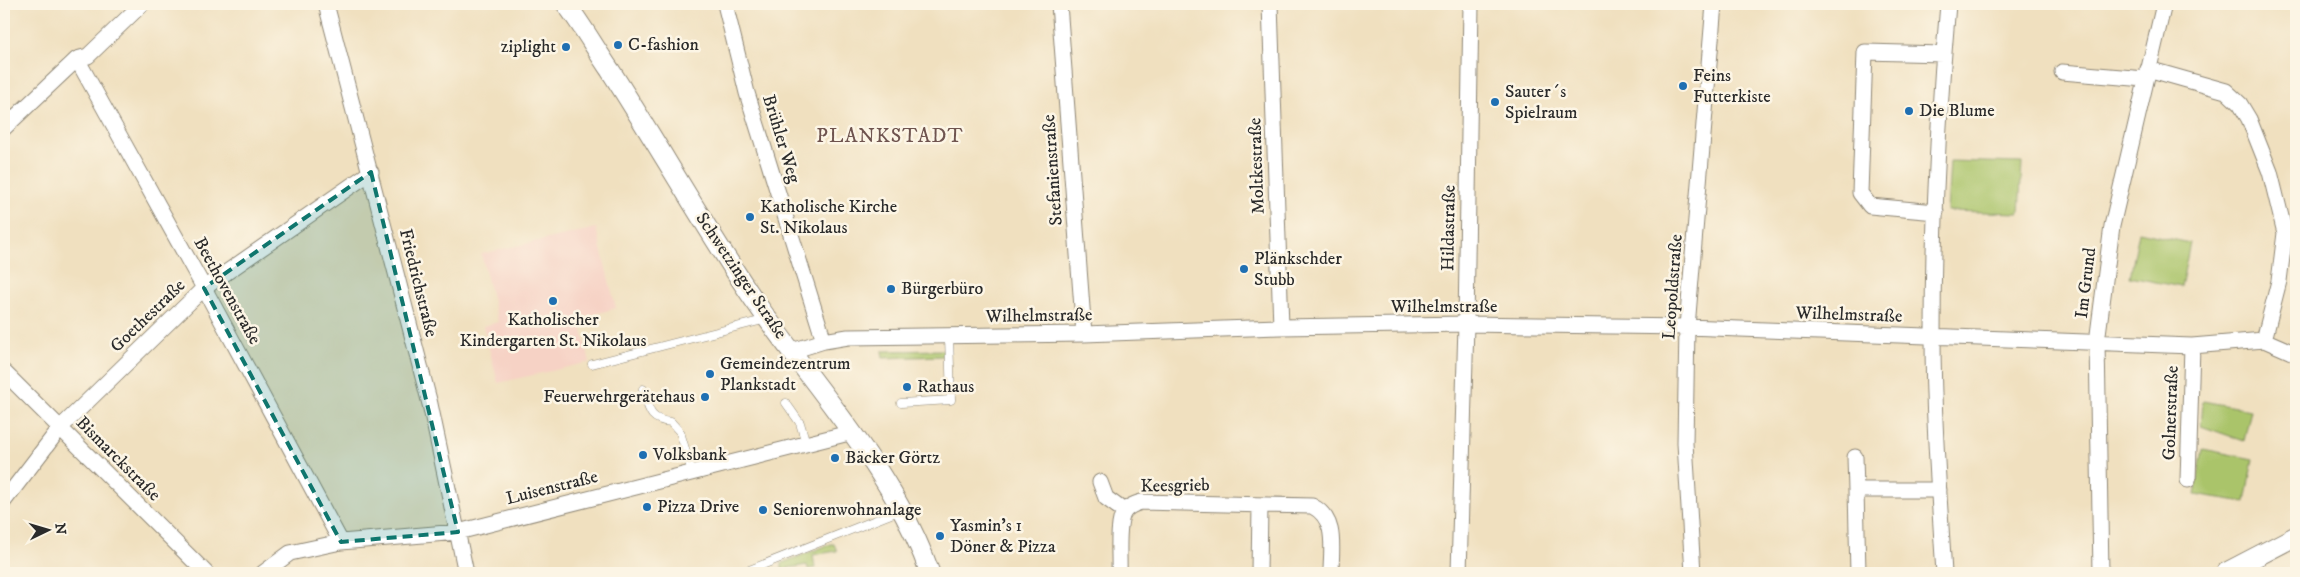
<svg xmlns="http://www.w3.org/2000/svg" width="2300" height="577" viewBox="0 0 2300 577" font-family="'IM FELL DW Pica',serif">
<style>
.built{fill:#f6d2c5}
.green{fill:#aac46a;stroke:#6a784a}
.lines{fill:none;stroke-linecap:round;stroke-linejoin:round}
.service-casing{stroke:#8e8675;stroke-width:9}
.minor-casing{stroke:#8e8675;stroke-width:17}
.tertiary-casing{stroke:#8e8675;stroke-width:21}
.service{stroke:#fff;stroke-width:8}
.minor{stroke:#fff;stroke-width:15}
.tertiary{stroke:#fff;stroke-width:19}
.marked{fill:#0f766e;fill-opacity:0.2;stroke:#0f766e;stroke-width:4;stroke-dasharray:10 6;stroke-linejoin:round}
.poi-dot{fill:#1f6fb2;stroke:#fcf5e5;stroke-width:2}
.labels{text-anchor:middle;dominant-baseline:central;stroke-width:5;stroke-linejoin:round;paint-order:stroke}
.poi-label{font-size:18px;fill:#2b2b2b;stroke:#fcf5e5;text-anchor:start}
.street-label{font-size:18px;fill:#2b2b2b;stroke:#fcf5e5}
.quarter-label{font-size:20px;letter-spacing:1px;fill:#6f544f;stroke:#fcf5e5}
</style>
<rect width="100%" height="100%" fill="#fcf5e5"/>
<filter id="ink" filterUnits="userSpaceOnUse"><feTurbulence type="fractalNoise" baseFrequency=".02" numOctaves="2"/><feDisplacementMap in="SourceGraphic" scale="10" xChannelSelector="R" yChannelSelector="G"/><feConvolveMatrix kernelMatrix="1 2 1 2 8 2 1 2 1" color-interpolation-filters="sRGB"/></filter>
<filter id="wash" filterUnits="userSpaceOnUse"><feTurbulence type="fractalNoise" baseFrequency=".0096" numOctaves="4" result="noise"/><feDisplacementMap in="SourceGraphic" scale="20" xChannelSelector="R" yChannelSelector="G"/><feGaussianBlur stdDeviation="1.12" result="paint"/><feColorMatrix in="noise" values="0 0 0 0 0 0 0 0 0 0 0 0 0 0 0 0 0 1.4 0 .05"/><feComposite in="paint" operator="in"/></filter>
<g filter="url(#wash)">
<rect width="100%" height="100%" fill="#f0e0bf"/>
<path class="built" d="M596 228 616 308 579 319 590 362 498 383 483 326 498 322 481 254Z"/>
<path class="green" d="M1950 161 2022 163 2019 213 1947 211Z
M2139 232 2190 243 2181 287 2130 277Z
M943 350V356L883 358 882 351Z
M2203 401 2251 410 2244 441 2201 426Z
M2203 449 2253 459 2245 502 2195 494Z
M831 544H834L837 551 813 555 815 568 808 569 807 565 782 569V563Z"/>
</g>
<g filter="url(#ink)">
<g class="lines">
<defs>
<path id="service" d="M572 12 584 4
M592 364 767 319
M643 389C649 409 648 420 671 422L680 432 692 472
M786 403 800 423 806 443
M901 403 951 400 949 336
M742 573 901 510"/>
<path id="minor" d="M326 4 430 404 466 573
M725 4 747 93 824 341
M1059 4 1084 334
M1270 4 1281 327
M77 59 204 288 341 542
M2062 72 2145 79
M4 128 77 59 88 56 142 4
M1936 212 1870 206 1860 193 1865 52 1943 54
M2264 340 2296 354
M792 351 824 341 848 337 1084 334 1281 327 1466 324 1687 327 2192 346 2264 340 2279 281 2285 233 2270 172 2249 119 2240 104 2226 91 2148 69
M4 372 206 573
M1855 457 1856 490
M2188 480 2192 346
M1100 482 1106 498 1124 511
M4 501 60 428 204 288 371 172
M263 573 290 553 341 542 458 532 853 432
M1119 573C1120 558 1116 524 1124 512 1128 506 1135 504 1141 502L1312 506C1338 519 1331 549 1331 573
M1259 573 1260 505
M1459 573 1466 324 1471 4
M1693 573 1685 443 1687 327 1714 4
M1858 573 1856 490H1939
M1944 573C1939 494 1933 415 1933 336 1933 225 1938 114 1948 4
M2101 573 2097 342 2112 226 2164 4"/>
<path id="tertiary" d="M566 4C582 25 595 48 610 70 657 143 700 219 748 291 810 384 892 466 930 573
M2225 573 2296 536"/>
</defs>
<use href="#service" class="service-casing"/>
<use href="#minor" class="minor-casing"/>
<use href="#tertiary" class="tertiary-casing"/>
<use href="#service" class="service"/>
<use href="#minor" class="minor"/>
<use href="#tertiary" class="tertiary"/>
</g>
</g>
<path class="marked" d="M371 172 458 532 341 542 204 288Z"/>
<g class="poi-dot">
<circle cx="618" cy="45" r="5"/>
<circle cx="566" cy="47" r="5"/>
<circle cx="1683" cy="86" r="5"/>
<circle cx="1495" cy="102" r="5"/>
<circle cx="1909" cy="111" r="5"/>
<circle cx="750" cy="217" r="5"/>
<circle cx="1244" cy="269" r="5"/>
<circle cx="891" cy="289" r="5"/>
<circle cx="553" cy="301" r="5"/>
<circle cx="710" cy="374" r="5"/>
<circle cx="907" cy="387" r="5"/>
<circle cx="705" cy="397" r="5"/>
<circle cx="643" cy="455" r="5"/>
<circle cx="835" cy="458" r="5"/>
<circle cx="647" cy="507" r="5"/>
<circle cx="763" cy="510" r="5"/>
<circle cx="940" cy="536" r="5"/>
</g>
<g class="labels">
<g class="poi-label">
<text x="628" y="45">C-fashion</text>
<text x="556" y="47" text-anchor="end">ziplight</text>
<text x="1693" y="76">Feins<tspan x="1693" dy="21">Futterkiste</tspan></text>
<text x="1505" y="92">Sauter´s<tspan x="1505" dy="21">Spielraum</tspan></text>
<text x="1919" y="111">Die Blume</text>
<text x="760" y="207">Katholische Kirche<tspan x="760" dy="21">St. Nikolaus</tspan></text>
<text x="1254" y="259">Plänkschder<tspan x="1254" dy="21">Stubb</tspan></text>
<text x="901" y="289">Bürgerbüro</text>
<text x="553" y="320" text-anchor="middle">Katholischer<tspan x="553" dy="21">Kindergarten St. Nikolaus</tspan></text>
<text x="720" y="364">Gemeindezentrum<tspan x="720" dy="21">Plankstadt</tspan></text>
<text x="917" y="387">Rathaus</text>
<text x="695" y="397" text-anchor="end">Feuerwehrgerätehaus</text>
<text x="653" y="455">Volksbank</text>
<text x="845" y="458">Bäcker Görtz</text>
<text x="657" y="507">Pizza Drive</text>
<text x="773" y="510">Seniorenwohnanlage</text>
<text x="950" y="526">Yasmin's 1<tspan x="950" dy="21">Döner &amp; Pizza</tspan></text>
</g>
<g class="street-label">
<text transform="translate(781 139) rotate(73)">Brühler Weg</text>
<text transform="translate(1257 166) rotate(-92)">Moltkestraße</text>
<text transform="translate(1053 170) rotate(-94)">Stefanienstraße</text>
<text transform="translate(1449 228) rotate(-89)">Hildastraße</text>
<text transform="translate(741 276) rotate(56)">Schwetzinger Straße</text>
<text transform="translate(418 283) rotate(76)">Friedrichstraße</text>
<text transform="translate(2086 283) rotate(-83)">Im Grund</text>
<text transform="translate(1673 287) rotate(-86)">Leopoldstraße</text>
<text transform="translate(227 291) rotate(61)">Beethovenstraße</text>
<text x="1444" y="307">Wilhelmstraße</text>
<text transform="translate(1849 315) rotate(2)">Wilhelmstraße</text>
<text transform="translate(148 316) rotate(-44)">Goethestraße</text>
<text transform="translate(1039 316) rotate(-1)">Wilhelmstraße</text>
<text transform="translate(2171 413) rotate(-88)">Golnerstraße</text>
<text transform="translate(118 459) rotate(45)">Bismarckstraße</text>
<text transform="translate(1175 486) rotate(-1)">Keesgrieb</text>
<text transform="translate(552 488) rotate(-14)">Luisenstraße</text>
</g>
<g class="quarter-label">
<text x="890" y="136">PLANKSTADT</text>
</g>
</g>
<rect width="2300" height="577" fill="none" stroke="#fcf5e5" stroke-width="20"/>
<g transform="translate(48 530) rotate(85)" stroke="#fcf5e5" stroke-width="4" paint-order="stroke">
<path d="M0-4L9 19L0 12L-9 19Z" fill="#2b2b2b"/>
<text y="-8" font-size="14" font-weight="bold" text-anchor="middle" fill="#2b2b2b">N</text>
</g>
</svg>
